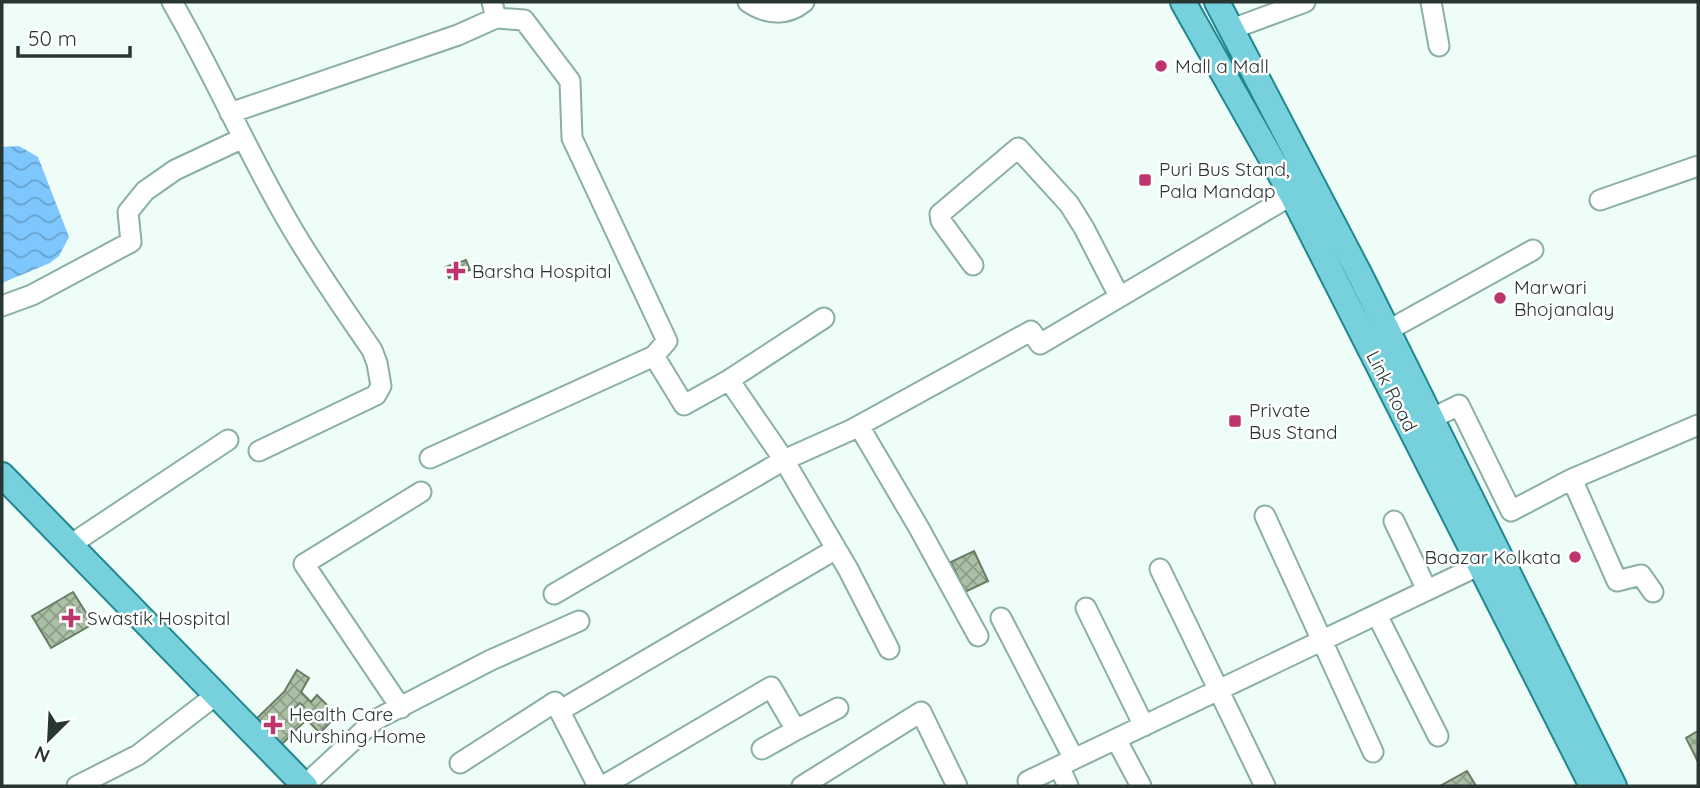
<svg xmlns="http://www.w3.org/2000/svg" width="1700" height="788" viewBox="0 0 1700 788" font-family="Quicksand,sans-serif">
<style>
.water{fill:url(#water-waves)}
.building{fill:url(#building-cross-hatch);stroke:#687c63;stroke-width:2}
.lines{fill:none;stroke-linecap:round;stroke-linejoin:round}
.minor-casing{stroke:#8aafa3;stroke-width:23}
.major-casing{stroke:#208791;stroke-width:28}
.minor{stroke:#fff;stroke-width:19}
.major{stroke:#77d1dc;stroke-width:24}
.poi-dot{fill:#be346c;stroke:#fff;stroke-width:2.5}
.labels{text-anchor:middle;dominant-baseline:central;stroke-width:5;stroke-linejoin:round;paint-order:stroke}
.poi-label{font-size:19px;fill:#283732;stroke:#fff;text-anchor:start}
.street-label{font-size:19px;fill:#283732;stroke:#fff}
</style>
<defs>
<pattern id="water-waves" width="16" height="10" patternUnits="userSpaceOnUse" patternTransform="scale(1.75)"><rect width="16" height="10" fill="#7ec7fe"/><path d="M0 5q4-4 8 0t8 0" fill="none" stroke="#67a2ce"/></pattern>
<pattern id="building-cross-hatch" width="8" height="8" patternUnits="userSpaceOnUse" patternTransform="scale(1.75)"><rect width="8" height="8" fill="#abc0a5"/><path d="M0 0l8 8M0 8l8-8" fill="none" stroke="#8b9d87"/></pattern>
</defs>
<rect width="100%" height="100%" fill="#eefdf8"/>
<path class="water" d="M19 146 38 157 69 237 59 256 50 263 2 283V147Z"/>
<path class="building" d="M466 260 470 270 449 278 445 267Z
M974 551 988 581 965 592 951 562Z
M73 592 93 624 51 648 32 616Z
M297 670 309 678 301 692 311 702 317 695 337 715 320 733 299 712 304 707 300 703 291 711 303 723 276 750 251 724 284 692Z
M1698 731V762L1686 738Z
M1467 771 1476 786H1440Z"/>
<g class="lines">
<defs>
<path id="minor" d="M172 2C214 74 247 152 290 225 315 268 344 309 372 350L377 363 381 386 376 395 259 451
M748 2C767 15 787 16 804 2
M1431 2 1439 46
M496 18 524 20 570 81 572 138 667 341 654 356
M1232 29 1305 2
M230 113 458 35 496 18 492 2
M1600 200 1698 166
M973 265 941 221 940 214 1018 148 1069 204 1084 228 1119 296
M2 306 32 295 131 242 128 212 145 191 175 170 243 138
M1387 331 1533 250
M729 380 824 318
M1431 419 1459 405 1511 511 1572 479 1698 425
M859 426 919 528 978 636
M430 458 654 356 684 405 729 380 784 460 848 569 889 649
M1572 479 1617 581 1641 575 1653 592
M1265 516 1373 752
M1394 521 1427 590
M70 545 228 440
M1160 569 1265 786
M554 594 784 460 851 430 1031 331 1040 344 1292 195
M1086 608 1144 726
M1377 615 1438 736
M1001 618 1074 759
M401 708 304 564 421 492
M561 710 836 549
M796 730 838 708
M1116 739 1141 786
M460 763 555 702 598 786
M1059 766 1068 786
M1028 781 1480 565
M305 785 375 720 491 660 579 621
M77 786 138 755 216 695
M603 786 771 687 796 730 762 749
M802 786 921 712 957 786"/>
<path id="major" d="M1183 2 1292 195 1592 786
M1217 2 1360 275 1614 786
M2 475 305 786"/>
</defs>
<use href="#minor" class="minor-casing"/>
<use href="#major" class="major-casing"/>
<use href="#minor" class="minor"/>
<use href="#major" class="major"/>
</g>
<g class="poi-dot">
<circle cx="1161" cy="66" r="7"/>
<rect x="1138" y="173" width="14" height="14" rx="3.5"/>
<path d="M452.5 260.5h7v7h7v7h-7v7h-7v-7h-7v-7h7z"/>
<circle cx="1500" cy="298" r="7"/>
<rect x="1228" y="414" width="14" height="14" rx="3.5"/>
<circle cx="1575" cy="557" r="7"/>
<path d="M67.5 607.5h7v7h7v7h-7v7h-7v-7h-7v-7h7z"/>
<path d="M269.5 714.5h7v7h7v7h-7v7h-7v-7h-7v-7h7z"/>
</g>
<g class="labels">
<g class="poi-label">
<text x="1175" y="66">Mall a Mall</text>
<text x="1159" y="169">Puri Bus Stand,<tspan x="1159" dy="22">Pala Mandap</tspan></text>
<text x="472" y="271">Barsha Hospital</text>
<text x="1514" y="287">Marwari<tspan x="1514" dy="22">Bhojanalay</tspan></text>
<text x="1249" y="410">Private<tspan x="1249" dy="22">Bus Stand</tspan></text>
<text x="1561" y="557" text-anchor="end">Baazar Kolkata</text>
<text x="87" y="618">Swastik Hospital</text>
<text x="289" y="714">Health Care<tspan x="289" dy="22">Nurshing Home</tspan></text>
</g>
<g class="street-label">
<text transform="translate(1392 391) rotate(63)">Link Road</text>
</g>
</g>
<rect width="1700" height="788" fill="none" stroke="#283732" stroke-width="7"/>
<g transform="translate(49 739) rotate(204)" stroke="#ffffff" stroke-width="5" paint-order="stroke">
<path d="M0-5L12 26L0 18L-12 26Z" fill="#283732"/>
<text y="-10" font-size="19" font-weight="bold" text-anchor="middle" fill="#283732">N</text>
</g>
<path d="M18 46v10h112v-10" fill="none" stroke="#283732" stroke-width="3.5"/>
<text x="28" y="46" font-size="21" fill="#283732" stroke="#ffffff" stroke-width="5" paint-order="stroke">50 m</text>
</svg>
